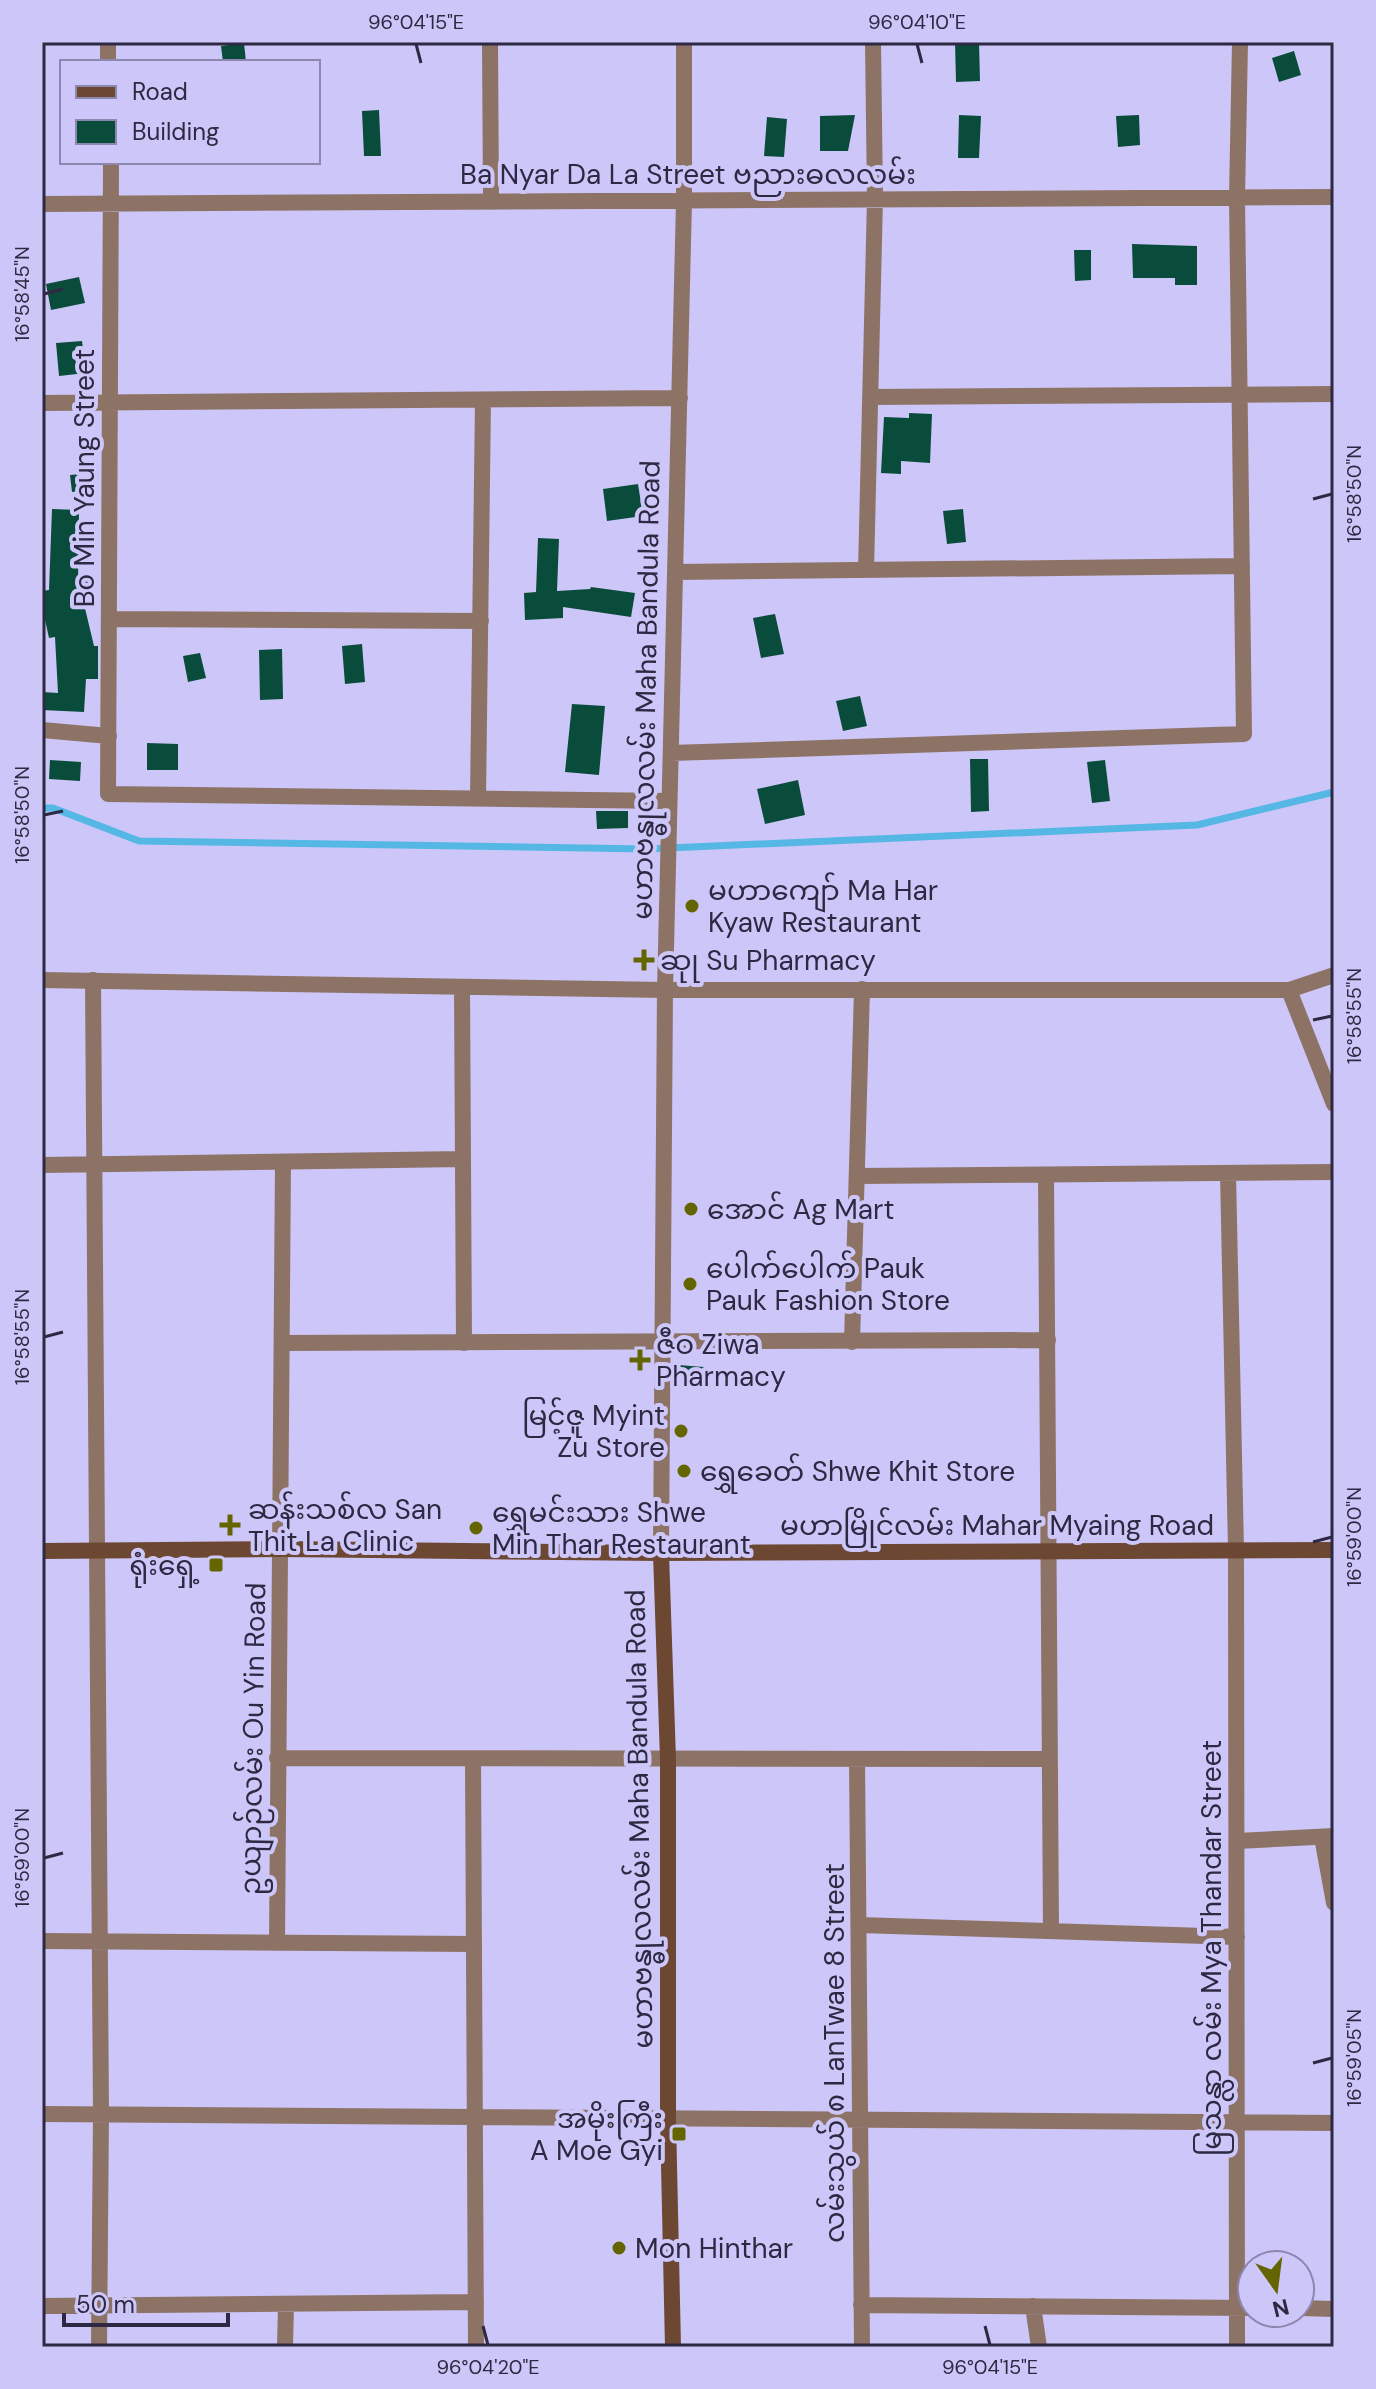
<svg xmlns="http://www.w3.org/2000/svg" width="1376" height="2389" viewBox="0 0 1376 2389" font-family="'DM Sans','Noto Sans Myanmar',sans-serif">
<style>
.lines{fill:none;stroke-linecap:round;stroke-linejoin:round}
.stream{stroke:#55b7e4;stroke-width:7}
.building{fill:#094c3c}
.street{stroke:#8d7365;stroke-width:16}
.secondary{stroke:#6c4833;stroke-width:16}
.ticks{fill:none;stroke:#2d2942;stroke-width:3}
.poi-dot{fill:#646500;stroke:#cdc6f8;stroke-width:3}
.labels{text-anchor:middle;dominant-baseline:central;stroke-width:8;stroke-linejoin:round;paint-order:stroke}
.street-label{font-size:28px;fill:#2d2942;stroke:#cdc6f8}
.poi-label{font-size:28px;fill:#2d2942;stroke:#cdc6f8;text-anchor:start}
.neatline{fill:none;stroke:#2d2942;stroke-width:3}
.ticks-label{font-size:20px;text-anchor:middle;fill:#2d2942}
</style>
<rect width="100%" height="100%" fill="#cdc6f8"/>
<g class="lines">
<path class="stream" d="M42 808H53L139 841 646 849 1197 825 1334 792"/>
</g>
<path class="building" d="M955 42H979L980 81 956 82Z
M244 43 246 62H223L221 46Z
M1294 51 1301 75 1279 82 1272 58Z
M379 110 381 156H364L362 111Z
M855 115 848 151H820V116Z
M959 115 981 116 979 158H958Z
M1139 115 1140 145 1118 147 1116 116Z
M767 117 787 119 784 157 764 156Z
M1132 244 1197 246V285H1175V278H1133Z
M1074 250H1091V280L1075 281Z
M79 277 85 303 51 310 46 284Z
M82 341 86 373 59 376 56 343Z
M909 413 932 414 930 463 901 461V474L881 473 884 417 909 418Z
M94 473 95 489 72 492 70 475Z
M638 484 643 516 607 521 603 489Z
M52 509 79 510 78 583 91 580 95 597 83 600 94 646H98V679H86L84 712 42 710V692L58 693 55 637 49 638 42 606V591L49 590Z
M963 509 966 542 947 544 943 511Z
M538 538 559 539 557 591 590 589 591 587 635 593 631 617 563 607V618L525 620 524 593 536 592Z
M775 614 784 654 761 658 753 618Z
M362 644 365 682 345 684 342 646Z
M282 649 283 699 260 700 259 650Z
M200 653 206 678 188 682 183 656Z
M860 696 867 726 843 731 836 701Z
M572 704 605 706 599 775 565 772Z
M147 743 178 744V770H147Z
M970 759H988L989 811 971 812Z
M50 760 81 762 80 781 49 779Z
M1105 760 1110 801 1092 803 1087 762Z
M798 780 805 815 765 824 757 789Z
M596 811H628V828L597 829Z
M678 1365 704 1367V1389L678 1387Z"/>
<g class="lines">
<path class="street" d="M108 42V62
M490 42 491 202
M111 162 108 794 669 801
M42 204 1334 197
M870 397 1334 394
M42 403 680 398
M866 570 875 199 873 42
M675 572 1242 566
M109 619 481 621
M42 730 109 736
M671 753 1244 734 1237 198 1240 42
M478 798 483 400
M42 980 665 990H1289L1334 975
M93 980 101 2114 99 2347
M462 987 464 1343
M1289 990 1334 1104
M42 1165 463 1159
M1228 1173 1236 1550 1237 2347
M1046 1175 1051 1930
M858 1176 1334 1172
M852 1342 862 989
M282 1343 1048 1340
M661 1553 665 990 684 201V42
M277 1758 1050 1759
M473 1759 476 2347
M857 1759 862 2347
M1322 1837 1334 1903
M1237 1841 1334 1836
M859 1925 1237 1937
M42 1941 474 1944
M277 1943 283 1162
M42 2114 1334 2123
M861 2305 1252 2308
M42 2306 476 2302
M1033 2306 1039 2347
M1300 2308 1334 2309
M285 2347 286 2304"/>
<path class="secondary" d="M42 1551 282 1549 661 1553 1334 1550
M661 1553 668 1759V2119L673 2347"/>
</g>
<path class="ticks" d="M416 44 421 63M917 44 922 63M44 294 63 289M1313 499 1332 494M44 815 63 811M1313 1020 1332 1016M44 1337 63 1332M1313 1542 1332 1537M44 1858 63 1853M1313 2063 1332 2058M483 2326 488 2345M985 2326 990 2345"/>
<g class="poi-dot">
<circle cx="692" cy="906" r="8"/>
<path d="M640 948h8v8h8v8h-8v8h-8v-8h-8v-8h8z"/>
<circle cx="691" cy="1209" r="8"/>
<circle cx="690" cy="1284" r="8"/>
<path d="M636 1348h8v8h8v8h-8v8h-8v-8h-8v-8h8z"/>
<circle cx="681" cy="1431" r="8"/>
<circle cx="684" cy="1471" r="8"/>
<path d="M226 1513h8v8h8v8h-8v8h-8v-8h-8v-8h8z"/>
<circle cx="476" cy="1528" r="8"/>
<rect x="208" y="1557" width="16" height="16" rx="4"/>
<rect x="671" y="2126" width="16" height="16" rx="4"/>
<circle cx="619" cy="2248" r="8"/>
</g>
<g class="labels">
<g class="street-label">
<text x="688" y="174">Ba Nyar Da La Street ဗညားဓလလမ်း</text>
<text transform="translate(84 478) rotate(-90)">Bo Min Yaung Street</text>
<text transform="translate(646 690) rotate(-89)">မဟာဗန္ဓုလလမ်း Maha Bandula Road</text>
<text x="997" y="1525">မဟာမြိုင်လမ်း Mahar Myaing Road</text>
<text transform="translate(253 1739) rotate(-89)">ဥယျာဉ်လမ်း Ou Yin Road</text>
<text transform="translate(639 1819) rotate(-91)">မဟာဗန္ဓုလလမ်း Maha Bandula Road</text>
<text transform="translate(1211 1948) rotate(-90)">မြသန္လာ လမ်း Mya Thandar Street</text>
<text transform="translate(834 2053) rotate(-90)">လမ်းသွယ် ၈ LanTwae 8 Street</text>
</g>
<g class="poi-label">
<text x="708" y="890">မဟာကျော် Ma Har<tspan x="708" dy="32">Kyaw Restaurant</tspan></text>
<text x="660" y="960">ဆုု Su Pharmacy</text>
<text x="707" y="1209">အောင် Ag Mart</text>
<text x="706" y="1268">ပေါက်ပေါက် Pauk<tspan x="706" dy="32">Pauk Fashion Store</tspan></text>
<text x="656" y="1344">ဇီဝ Ziwa<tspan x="656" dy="32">Pharmacy</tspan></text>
<text x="665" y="1415" text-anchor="end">မြင့်ဇူ Myint<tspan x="665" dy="32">Zu Store</tspan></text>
<text x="700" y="1471">ရွှေခေတ် Shwe Khit Store</text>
<text x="248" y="1509">ဆန်းသစ်လ San<tspan x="248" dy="32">Thit La Clinic</tspan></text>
<text x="492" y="1512">ရွှေမင်းသား Shwe<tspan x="492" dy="32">Min Thar Restaurant</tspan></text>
<text x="200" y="1565" text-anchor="end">ရုံးရှေ့</text>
<text x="663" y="2118" text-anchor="end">အမိုးကြီး<tspan x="663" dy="32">A Moe Gyi</tspan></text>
<text x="635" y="2248">Mon Hinthar</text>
</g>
</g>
<rect width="1376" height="2389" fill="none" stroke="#cdc6f8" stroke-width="88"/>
<rect x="60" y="60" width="260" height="104" fill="#cdc6f8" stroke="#8d87af" stroke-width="2"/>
<rect x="76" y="86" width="40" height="12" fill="#6c4833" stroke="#8d87af" stroke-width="2"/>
<text x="132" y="100" font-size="24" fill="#2d2942">Road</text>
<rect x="76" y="120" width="40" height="24" fill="#094c3c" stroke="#8d87af" stroke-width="2"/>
<text x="132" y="140" font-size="24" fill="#2d2942">Building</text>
<g transform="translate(1276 2289) rotate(166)"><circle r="38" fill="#cdc6f8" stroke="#8d87af" stroke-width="2"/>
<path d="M0-6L14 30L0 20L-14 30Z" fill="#646500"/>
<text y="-12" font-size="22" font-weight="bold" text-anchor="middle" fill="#2d2942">N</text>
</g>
<path d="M64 2313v12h164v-12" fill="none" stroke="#2d2942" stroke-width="4"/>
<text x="76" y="2313" font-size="24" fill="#2d2942" stroke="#cdc6f8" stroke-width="6" paint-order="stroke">50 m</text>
<rect x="44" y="44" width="1288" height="2301" class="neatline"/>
<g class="ticks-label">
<text x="416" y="29">96°04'15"E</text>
<text x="917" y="29">96°04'10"E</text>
<text transform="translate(22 294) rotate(-90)" y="7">16°58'45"N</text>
<text transform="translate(1354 494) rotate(-90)" y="7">16°58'50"N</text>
<text transform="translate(22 815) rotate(-90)" y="7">16°58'50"N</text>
<text transform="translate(1354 1016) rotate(-90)" y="7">16°58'55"N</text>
<text transform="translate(22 1337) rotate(-90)" y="7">16°58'55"N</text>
<text transform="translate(1354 1537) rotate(-90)" y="7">16°59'00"N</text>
<text transform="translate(22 1858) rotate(-90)" y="7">16°59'00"N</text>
<text transform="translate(1354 2058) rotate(-90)" y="7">16°59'05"N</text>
<text x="488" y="2374">96°04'20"E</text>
<text x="990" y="2374">96°04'15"E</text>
</g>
</svg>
